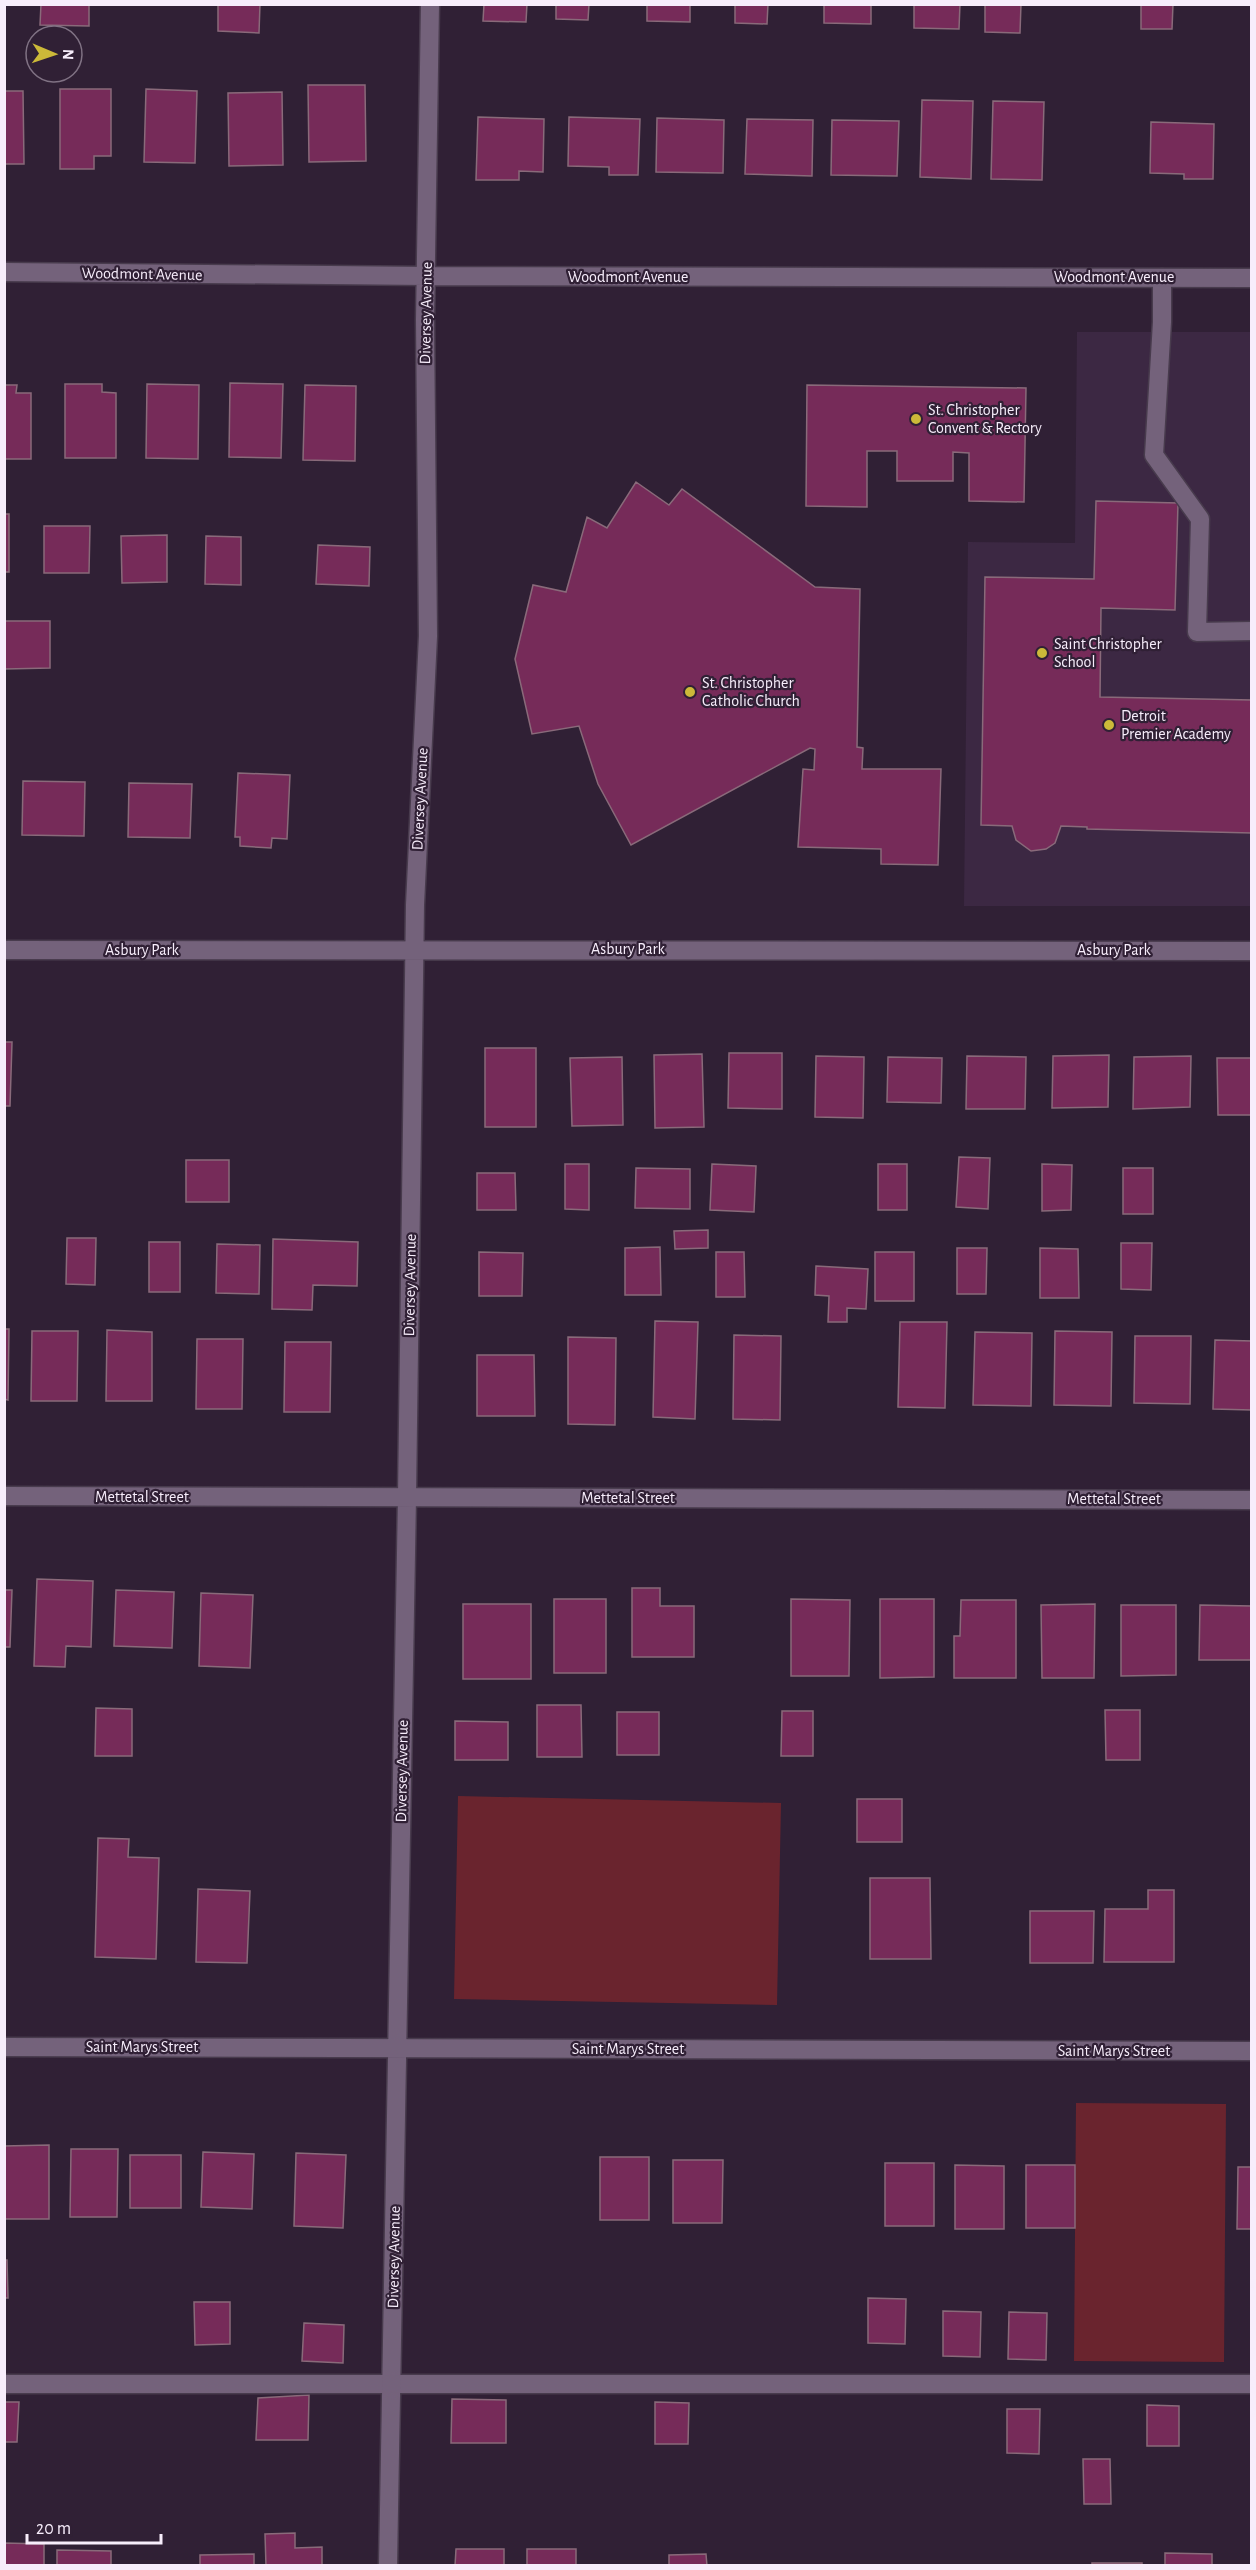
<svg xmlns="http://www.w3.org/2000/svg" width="1256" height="2570" viewBox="0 0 1256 2570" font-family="'Alegreya Sans',sans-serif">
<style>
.built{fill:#3c2843}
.green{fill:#6a242e}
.building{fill:#762b59;stroke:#896a7a;stroke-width:1.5}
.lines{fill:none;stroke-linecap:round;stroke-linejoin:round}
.lane-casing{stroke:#483b4d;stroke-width:21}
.street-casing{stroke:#483b4d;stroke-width:21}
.lane{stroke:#74627b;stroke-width:18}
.street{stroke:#74627b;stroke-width:18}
.poi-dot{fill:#ccb939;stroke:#302035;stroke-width:2}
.labels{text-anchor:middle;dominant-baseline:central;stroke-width:4.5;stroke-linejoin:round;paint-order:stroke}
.street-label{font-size:16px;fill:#f7edfb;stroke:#302035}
.poi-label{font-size:16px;fill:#f7edfb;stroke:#302035;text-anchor:start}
</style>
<rect width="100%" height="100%" fill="#302035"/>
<path class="built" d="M1077 332H1251V906H964L968 542 1075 543Z"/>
<path class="green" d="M458 1796 781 1803 777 2005 454 1999Z
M1076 2103 1226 2104 1224 2362 1074 2361Z"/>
<path class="building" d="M41 4H89V26L40 25Z
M218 4H260L259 33 218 31Z
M484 4H527L526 22 483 21Z
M556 4H589L588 20 556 19Z
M647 4H690V22L647 21Z
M735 4H768L767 24 735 23Z
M824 4H871V24L824 23Z
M914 4H960L959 29 914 28Z
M985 4H1021L1020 33 985 32Z
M1141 4H1173L1172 29H1141Z
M308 85H365L366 161 309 162Z
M60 89H111V156H94V169H60Z
M146 89 197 91 195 163 144 162Z
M4 91H23L24 164H4Z
M282 92 283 165 229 166 228 93Z
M922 100 973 101 971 179 920 177Z
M993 101 1044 102 1042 180 991 179Z
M478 117 544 119 543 172 519 171V180H476Z
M569 117 640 119 638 175H609V167L568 166Z
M657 118 724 120 723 173 656 172Z
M747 119 813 120 812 176 745 174Z
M832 120 899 121 897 176 831 175Z
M1151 122 1214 124 1213 179H1184V174L1150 173Z
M230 383 283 384 281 458 229 457Z
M65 384H102V392L116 393V458H65Z
M147 384 199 385 198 459 146 458Z
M4 385H17L16 393H31V459H4Z
M305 385 356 386 355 461 303 460Z
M807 385 1026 388 1024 502 969 501V453L953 452V481H897V451H867V507L806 506Z
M636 482 669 505 682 489 815 587 860 589 857 747 863 748 862 769H941L938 865 881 864V849L798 847 803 769 814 770 815 749 810 748 631 845 598 784 579 726 532 734 515 659 533 585 566 592 587 517 607 528Z
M1096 501 1178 503 1175 610 1101 608 1100 697 1252 700V833L1087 829V827L1061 826 1055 843 1046 849 1031 851 1016 840 1012 826 981 825 985 577 1094 579Z
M4 514H9V572H4Z
M44 526H90L89 573H44Z
M167 535V582L122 583 121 536Z
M206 536 241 537V585L205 584Z
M318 545 370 547 369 586 316 584Z
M4 621H50V668L5 669Z
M238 773 290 775 287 839 272 838 271 848 240 846V837H235Z
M23 781 85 782 84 836 22 835Z
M129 783 192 784 190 838 128 837Z
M4 1042H12L10 1106H4Z
M485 1048H536V1127H485Z
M729 1053H782V1109L728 1108Z
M702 1054 704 1127 655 1128 654 1055Z
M1109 1055 1108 1107 1052 1108 1053 1056Z
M816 1056 864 1057 863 1118 815 1117Z
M967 1056 1026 1057 1025 1109H966Z
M1191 1056 1190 1107 1133 1109 1134 1057Z
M622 1057 623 1125 572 1126 570 1058Z
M888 1057 942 1058 941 1103 887 1102Z
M1217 1058H1252V1115H1218Z
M959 1157 990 1158 988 1209 956 1207Z
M186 1160H229V1202H186Z
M565 1164H589V1210L565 1209Z
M712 1164 756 1166 754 1212 710 1210Z
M878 1164H907V1210H878Z
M1042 1164 1072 1165 1071 1210 1042 1211Z
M636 1168 690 1169V1209L635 1208Z
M1123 1168H1153V1214H1123Z
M477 1173H515L516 1210H477Z
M708 1230V1248L675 1249 674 1231Z
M67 1238H96L95 1285 66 1284Z
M273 1239 358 1242 357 1286 313 1285 312 1310 272 1309Z
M149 1242H180V1292H149Z
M1121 1243H1152L1151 1290 1121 1289Z
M217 1244 260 1245 259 1294 216 1293Z
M660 1247 661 1295H625V1248Z
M957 1248H987L986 1294H957Z
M1040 1248 1078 1249 1079 1298H1040Z
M479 1252 523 1253 522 1296H479Z
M716 1252H744L745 1297H716Z
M875 1252H914V1301H875Z
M816 1266 868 1269 866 1309 847 1308V1322H828L829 1296 815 1295Z
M655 1321 698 1322 695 1419 653 1417Z
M900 1322H947L945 1408 898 1407Z
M4 1329H9L8 1400 4 1399Z
M107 1330 152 1332V1401H106Z
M32 1331H78L77 1401H31Z
M1055 1331 1112 1332 1111 1406 1054 1405Z
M975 1332 1032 1333 1031 1406 973 1405Z
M734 1335 781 1336 780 1420 733 1419Z
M1135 1336H1191L1190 1404 1134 1403Z
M568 1337 616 1338 615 1425 568 1424Z
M197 1339H243L242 1409H196Z
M1215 1340 1252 1341V1410L1213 1409Z
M285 1342H331L330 1412H284Z
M477 1355H534L535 1416H477Z
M37 1579 93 1581 91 1647 66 1646 65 1667 34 1666Z
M632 1588H660V1606H694V1657H632Z
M4 1590H12L10 1647H4Z
M116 1590 174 1592 172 1648 114 1646Z
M201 1593 253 1595 250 1668 199 1666Z
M554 1599H606V1673H554Z
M791 1599 850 1600 849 1676H791Z
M880 1599H934V1677L880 1678Z
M961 1600H1016V1678H954V1636H960Z
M463 1604H531V1679H463Z
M1095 1604 1094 1678H1042L1041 1605Z
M1121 1605H1176V1675L1121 1676Z
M1200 1605 1252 1606V1660H1199Z
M537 1705H581L582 1757H537Z
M96 1708 132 1709V1756H95Z
M1105 1710H1140V1760H1106Z
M782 1711H813V1756H781Z
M617 1712H659V1755H617Z
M455 1721 508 1722V1760H455Z
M857 1799H902V1842H857Z
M98 1838 129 1839 128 1857 159 1858 156 1959 95 1957Z
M870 1878H930L931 1959H870Z
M198 1889 250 1891 247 1963 196 1962Z
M1148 1890H1174V1962H1104L1105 1909H1148Z
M1030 1911H1094L1093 1963H1030Z
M49 2145V2219H4V2146Z
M71 2149H118L117 2217H70Z
M203 2152 254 2154 252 2209 201 2207Z
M296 2153 346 2155 343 2228 294 2226Z
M130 2155H181V2208H130Z
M600 2157H649V2220H600Z
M673 2160H723L722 2223H673Z
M885 2163H934V2226H885Z
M955 2165 1004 2166V2229H955Z
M1026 2165H1075V2228H1026Z
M1238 2167H1252V2229H1237Z
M4 2260H7L8 2298H4Z
M868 2298 906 2299 905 2344 868 2343Z
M194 2302H230V2344L195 2345Z
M943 2311 981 2312 980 2357 943 2356Z
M1009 2312 1047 2313 1046 2360 1008 2359Z
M304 2323 344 2325 343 2363 302 2361Z
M309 2395 308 2440H256L258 2398Z
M452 2399 506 2400V2443H451Z
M4 2402H19L17 2442H4Z
M655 2402 689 2403 688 2444H655Z
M1147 2405 1179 2406V2446H1147Z
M1007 2409H1040L1039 2454 1007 2453Z
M1083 2459H1110L1111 2504H1084Z
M295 2533V2548L322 2547V2566H266L265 2534Z
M4 2543 44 2544V2566H4Z
M456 2549H504V2566H455Z
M527 2549H576V2566H527Z
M57 2550 111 2551V2566H57Z
M1165 2553 1212 2554V2566H1165Z
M254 2554V2566H200V2555Z
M706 2554 707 2566H669V2555Z
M1092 2563H1142V2566H1092Z"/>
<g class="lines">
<defs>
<path id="lane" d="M1162 278V322L1154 455 1200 519 1197 632 1252 631
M4 2384H1252"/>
<path id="street" d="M4 272 427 276 1252 278
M4 950 1252 951
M4 1496 1252 1500
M4 2047 1252 2051
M388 2566 407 1497 415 905 428 636 425 320 430 4"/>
</defs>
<use href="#lane" class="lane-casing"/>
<use href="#street" class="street-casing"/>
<use href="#lane" class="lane"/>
<use href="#street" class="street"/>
</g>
<g class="poi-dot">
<circle cx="916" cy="419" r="6"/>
<circle cx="1042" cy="653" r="6"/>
<circle cx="690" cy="692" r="6"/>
<circle cx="1109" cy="725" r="6"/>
</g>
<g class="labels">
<g class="street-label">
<text transform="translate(142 274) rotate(1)">Woodmont Avenue</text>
<text x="628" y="277">Woodmont Avenue</text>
<text x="1114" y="277">Woodmont Avenue</text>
<text transform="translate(426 313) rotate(-89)">Diversey Avenue</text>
<text transform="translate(420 799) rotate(-87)">Diversey Avenue</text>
<text x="628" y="949">Asbury Park</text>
<text x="142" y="950">Asbury Park</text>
<text x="1114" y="950">Asbury Park</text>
<text transform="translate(410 1285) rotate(-89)">Diversey Avenue</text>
<text x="142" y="1497">Mettetal Street</text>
<text x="628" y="1498">Mettetal Street</text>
<text x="1114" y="1499">Mettetal Street</text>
<text transform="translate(402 1771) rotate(-89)">Diversey Avenue</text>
<text x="142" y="2047">Saint Marys Street</text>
<text x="628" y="2049">Saint Marys Street</text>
<text x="1114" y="2051">Saint Marys Street</text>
<text transform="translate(394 2257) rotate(-89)">Diversey Avenue</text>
</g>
<g class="poi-label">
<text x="928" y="410">St. Christopher<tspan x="928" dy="18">Convent &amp; Rectory</tspan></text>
<text x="1054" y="644">Saint Christopher<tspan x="1054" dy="18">School</tspan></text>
<text x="702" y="683">St. Christopher<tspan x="702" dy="18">Catholic Church</tspan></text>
<text x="1121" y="716">Detroit<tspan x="1121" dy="18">Premier Academy</tspan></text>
</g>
</g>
<rect width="1256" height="2570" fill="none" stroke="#f7edfb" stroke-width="12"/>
<g transform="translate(54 54) rotate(92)"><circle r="28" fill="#302035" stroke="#807284" stroke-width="1.5"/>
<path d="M0-4.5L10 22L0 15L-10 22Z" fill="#ccb939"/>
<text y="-9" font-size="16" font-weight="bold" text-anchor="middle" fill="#f7edfb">N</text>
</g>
<path d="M27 2534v9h134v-9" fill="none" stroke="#f7edfb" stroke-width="3"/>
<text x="36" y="2534" font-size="18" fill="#f7edfb" stroke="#302035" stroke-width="4.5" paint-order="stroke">20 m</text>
</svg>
